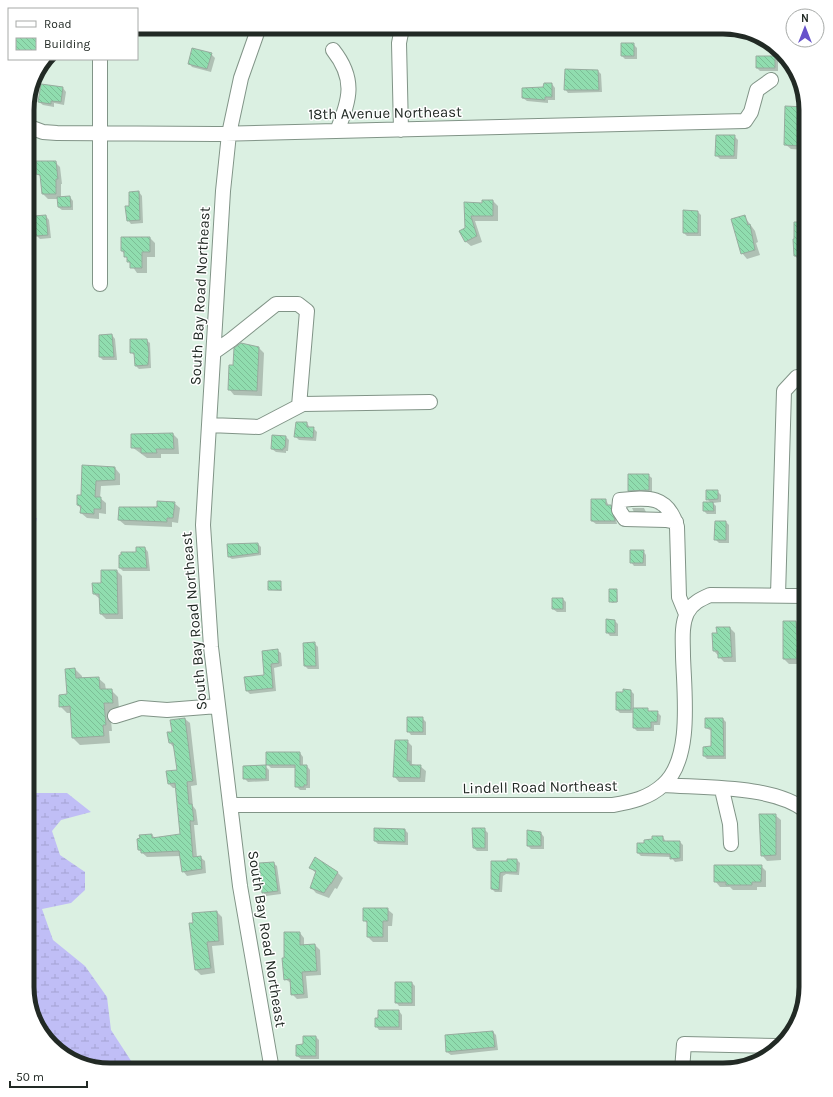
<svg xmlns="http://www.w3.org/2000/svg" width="833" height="1097" viewBox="0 0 833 1097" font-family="Karla,sans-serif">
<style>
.wetland{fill:url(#wetland-marsh)}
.shadow{fill:#0003}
.building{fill:url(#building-back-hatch);stroke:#98ac9f}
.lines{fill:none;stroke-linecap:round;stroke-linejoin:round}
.minor-casing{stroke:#819487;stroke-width:16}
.minor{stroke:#fff;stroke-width:14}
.labels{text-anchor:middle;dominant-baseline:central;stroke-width:3;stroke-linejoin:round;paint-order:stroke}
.street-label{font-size:15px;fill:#222a25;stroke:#fff}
.rim{fill:none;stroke:#222a25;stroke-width:5}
</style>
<defs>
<pattern id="wetland-marsh" width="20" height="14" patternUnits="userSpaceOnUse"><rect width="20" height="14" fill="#c0bef6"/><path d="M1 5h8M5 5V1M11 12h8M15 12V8" fill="none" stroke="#a5a3d3"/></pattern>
<pattern id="building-back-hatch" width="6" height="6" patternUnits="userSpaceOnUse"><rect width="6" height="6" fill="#90ddaf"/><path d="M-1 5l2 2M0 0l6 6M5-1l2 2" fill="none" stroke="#7cbe96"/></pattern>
</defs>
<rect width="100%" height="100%" fill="#dbf0e2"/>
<path class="wetland" d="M27 517 37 518 32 539 27 546Z
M27 753 32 762 29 793H67L91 812 61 820 52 831 60 855 85 872V890L71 903 42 909 53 940 85 966 107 997 111 1030 137 1070H110L69 1059 41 1033 27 986Z"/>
<path class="shadow" d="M633 44 637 48V59H625L622 56Z
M211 54 215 58 211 72 192 67 189 63Z
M775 57 778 61V71H760L757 68Z
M793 68 796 78 793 75Z
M598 71 601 74 602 92 568 93 565 89Z
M552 84 555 88V100H548V103L527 101 523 98Z
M63 88 66 92 64 105 54 103V107L43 105 39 102Z
M786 107 805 108 806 150 791 149 785 144Z
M734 136 738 140 737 159H720L716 155Z
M55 162 60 167 62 184H61V198L70 197 73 201V210H62L58 207V199H48L43 194 41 177 37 173Z
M139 192 142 196 143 223 131 224 128 220 130 207Z
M493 201 498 206V221H475L482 242 471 246 465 241V203L483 204Z
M698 212 701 215V236H687L684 233Z
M46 216 49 220 51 238 40 239 37 236Z
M744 216 755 231 758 242 756 243 760 255 747 259 742 253Z
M806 224V261H800L795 256Z
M150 238 155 243V257H147V273H137L122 251Z
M112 335 115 339 117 360H103L100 357V336Z
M146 340 150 343 151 368 139 369 136 366 135 356 131 352Z
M259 348 264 353 262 396 234 395 229 389Z
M307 423 310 428H313L317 432 316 441 299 440 296 437Z
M173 434 178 439 179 454H161V458H147L132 447Z
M286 437 289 440 288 451H286V453L276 452 272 449Z
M83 466 115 468 120 474V485L101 486 100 498 106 503V514L99 513V519L87 518 81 513V509L78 505 82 496Z
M648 475 652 478V493L632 494 629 490Z
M717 491 721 495V502L713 503 716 506V514H707L704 511 711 503 707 499Z
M606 500 609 506 614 510 617 524H596L592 521Z
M174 503 180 508 178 523 172 522V527L125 525 119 520Z
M632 508H644L647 514H635Z
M726 522 729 525V543H719L715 539Z
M258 544 261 547V555L232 559 229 557Z
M145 548 148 552 150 571H123L120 568Z
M643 551 646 555V566H634L631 562Z
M117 571 122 576 123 619H106L101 614 100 599 94 594Z
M280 582 282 591 269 590Z
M617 590 618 602 612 603 610 601Z
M553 599H563L566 602V612H557L553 609Z
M615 621 618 624V636H610L607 632Z
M796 622 801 627 803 654H801L802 664H789L784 659Z
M730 628 735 633 736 662H724L714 651 718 634Z
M314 643 318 647 319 669H308L305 666Z
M277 650 281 653 282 666 274 668 276 691 250 694 246 690 265 675Z
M75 669 82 676V679L98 678 105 684 106 690H111L118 697 119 709 110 710 112 731H109L110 743 80 745 73 738 71 713H67L60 706 68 695Z
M631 691 634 694V709H647L650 712H657L661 716 660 725H654V731H637L634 728V713H620L617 710V693Z
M422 718 426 722V735H411L408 731Z
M185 719 190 723 197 785 191 786 193 806 196 810 198 825H194L197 857H200L205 861 206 873 187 876 183 871 181 856 147 857 139 850 152 835 156 839 181 835 177 788H173L169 784 178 771 174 748 170 743 173 733Z
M723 719 726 722V759H707L704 756 712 747V731L706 728Z
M407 741 412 746V764L420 766 426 771 425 782H399L394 776Z
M300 753 303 757V766H307L310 770V788H306V790H300L296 786V768H271L267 764Z
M265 766 269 770V781L248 782 244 778Z
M775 815 781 820V860L767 861 762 855Z
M484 829 488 833V851H477L474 848Z
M405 830 408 833V845L378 844 375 841Z
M541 833 544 837V849H531L528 846Z
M663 837 666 842H680L683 845V861L675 862 671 857 641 856 638 853 645 844Z
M517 860 520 863 519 875 506 874 503 876 502 892H495L492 889V862Z
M273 863 277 866 281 894 266 896 263 892Z
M761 866 766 871V887H757V890H733L730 887H720L715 881Z
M310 868 337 872 343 878 337 889 335 888 329 898 316 893 311 887 316 873Z
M387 909 393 914 392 926H388V942H373L368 937V924L364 920Z
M217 912 222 917 224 945 212 946 215 973 201 975 196 970 190 924Z
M285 933H300L304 938V946L315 945 320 950 321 975 306 976 308 998 297 999 292 994 291 983 285 979Z
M412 983 415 986V1006H399L396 1002Z
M379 1011H399L402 1015V1030H379L376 1026Z
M493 1032 496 1035 498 1050 451 1055 447 1052Z
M316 1037 319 1040V1059H301L297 1056 304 1045Z"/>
<path class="building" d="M621 43H634V56H621Z
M192 48 212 53 207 69 188 64Z
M756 56H775V68H756Z
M565 69 598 70 599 90H564Z
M544 83H552V97H545V100L522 98V88L543 87Z
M41 84 63 87 61 102 51 101V104L38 102Z
M785 106 805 107 804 133H802L801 146 784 145Z
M716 135H735L734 156H715Z
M36 161H56L58 179H56V194H42L40 175 36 174Z
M139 191 140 220 127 221 125 206H129V192Z
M70 196 71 207H58L57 197Z
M482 200H493V216H471L477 236 465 242 459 231 465 228 464 202 482 203Z
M683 210 698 211V233H683Z
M46 215 48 235 36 236 34 216Z
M745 215 748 225 750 224 755 250 741 254 731 219Z
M794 222H806V256H794L793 239H794Z
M121 237H150V252H142V268H130V262H127V257H124V251H121Z
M112 334 114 357H99V335Z
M130 339H147L149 353 148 365 135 366 134 353H130Z
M241 343 259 347 257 391 228 390 229 365H233L234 348Z
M296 422H307V427H314L313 438 294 437Z
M173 433 174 449H156L157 453H141V448H131V434Z
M272 435 286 436 285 448H283V450L271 449Z
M82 465 115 467V480L96 481 95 497H101V509H94V514L80 513 81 506 77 505V495H81Z
M628 474H649V490L628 491Z
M706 490H718V499L706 500Z
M591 499H606V505H611L615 521H591Z
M157 501 175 502 173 518H167V522L118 520 119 507H157Z
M703 502H713L714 511H703Z
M715 521H726V540H714Z
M258 543 259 553 228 557 227 544Z
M136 547H145L147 568H119V555H121V552H136Z
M630 550H644L643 563H630Z
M101 570H117L118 614H100L99 594H93L92 583H101Z
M268 581H281V590H268Z
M609 589H617V602H609Z
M552 598H563V609H552Z
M606 619 615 620V633H606Z
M783 621H796L798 649H797V659H783Z
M716 627H730L732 657 718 658V651H713L712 633H717Z
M315 642 316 666H304L303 643Z
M278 649 279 663 271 664 273 688 246 691 244 677 264 675 262 651Z
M75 668 76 678 99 677 100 689H112L113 703H104L106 725H103L104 736 72 738 70 706 59 707V695L67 694 65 669Z
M623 689 631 690V710H616V692H623Z
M633 708H648V711H658L657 722H651V728H633Z
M407 717H423V732H407Z
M185 718 193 781 187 782 189 804H192L194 821H190L193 857 201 856 202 869 182 872 179 851 141 853V850H138L137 839 140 838 139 835 152 834V838L180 834 175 783 168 784 166 771 177 770 173 743H169L167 732H172L170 720Z
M705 718H723L724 756H703V747L711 746V728H705Z
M395 740H408L407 761H410V765H421L420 778 393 777Z
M266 752H300V765H307V785H304V787H295V765H266Z
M266 765V779H243V766Z
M759 814H776V855L761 856Z
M374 828 405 829V842L374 841Z
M472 828H485V848H473Z
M527 830 541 832V846H527Z
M652 836H663V841H680V858L670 859V854L637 853V843H644V840L652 839Z
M315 857 338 872 331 884H330L324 893 310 888 316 871 309 868Z
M507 859H517V872H503L500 873 499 890 491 889V861H507Z
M274 862 278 891 262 893 259 863Z
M714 865H762L761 882H752V885H726V882H714Z
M363 908H388V921H383V937H367V921H363Z
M217 911 219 941 207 942 211 968 195 970 189 923H193L192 913Z
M284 932H300V945L315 944 317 971 302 972 304 994 291 995 290 979 284 980 282 958H284Z
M395 982H412V1003H395Z
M378 1010H399V1027H375V1018H378Z
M493 1031 495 1047 446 1052 445 1035Z
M303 1036H316V1056H296V1045L303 1044Z"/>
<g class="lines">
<defs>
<path id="minor" d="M259 27 241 78 229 134 223 191 203 525 211 647 240 886 272 1070
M333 50C356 79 350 100 337 131
M27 126 43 132 57 133 215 134 745 121 751 112 757 90 771 80
M401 130 399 43 401 33 406 27
M100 284V59
M214 352 231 340 276 304H298L307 311 299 406
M209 425 259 427 303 404 430 402
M676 522 666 520 625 519 619 510 620 500C648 497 668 495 677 527L679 597 686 614
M778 595 784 391 797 377 806 378
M115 716 141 708 167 710 218 706
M663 785C704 788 774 785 806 811
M722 790 730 824 731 844
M230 805H613C631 802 649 798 663 785 693 759 684 692 683 656 683 642 681 626 687 613 692 603 701 599 710 595L806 596
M682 1070 684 1044 778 1046"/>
</defs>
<use href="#minor" class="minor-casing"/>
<use href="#minor" class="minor"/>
</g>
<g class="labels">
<g class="street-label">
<text transform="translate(385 113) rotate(-1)">18th Avenue Northeast</text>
<text transform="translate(200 296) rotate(-87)">South Bay Road Northeast</text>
<text transform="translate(194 621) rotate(-95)">South Bay Road Northeast</text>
<text transform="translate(540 787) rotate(-1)">Lindell Road Northeast</text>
<text transform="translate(267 939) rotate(81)">South Bay Road Northeast</text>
</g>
</g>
<path d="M0 0H833V1097H0ZM110 34H723A76 76 0 0 1 799 110V987A76 76 0 0 1 723 1063H110A76 76 0 0 1 34 987V110A76 76 0 0 1 110 34Z" fill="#fff" fill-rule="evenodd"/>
<path class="rim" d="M110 34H723A76 76 0 0 1 799 110V987A76 76 0 0 1 723 1063H110A76 76 0 0 1 34 987V110A76 76 0 0 1 110 34Z"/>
<rect x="8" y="8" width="130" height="52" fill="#ffffff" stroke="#a7aaa8"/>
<rect x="16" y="21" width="20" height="6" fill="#ffffff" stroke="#a7aaa8"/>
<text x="44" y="28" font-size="12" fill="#222a25">Road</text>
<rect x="16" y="38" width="20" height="12" fill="url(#building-back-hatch)" stroke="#a7aaa8"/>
<text x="44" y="48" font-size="12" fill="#222a25">Building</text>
<g transform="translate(805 28)"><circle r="19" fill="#ffffff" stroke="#a7aaa8"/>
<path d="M0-3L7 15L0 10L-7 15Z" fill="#6752cb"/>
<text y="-6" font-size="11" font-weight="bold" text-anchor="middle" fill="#222a25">N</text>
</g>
<path d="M10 1081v6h77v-6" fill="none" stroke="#222a25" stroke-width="2"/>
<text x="16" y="1081" font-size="12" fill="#222a25" stroke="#ffffff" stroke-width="3" paint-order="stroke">50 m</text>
</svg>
